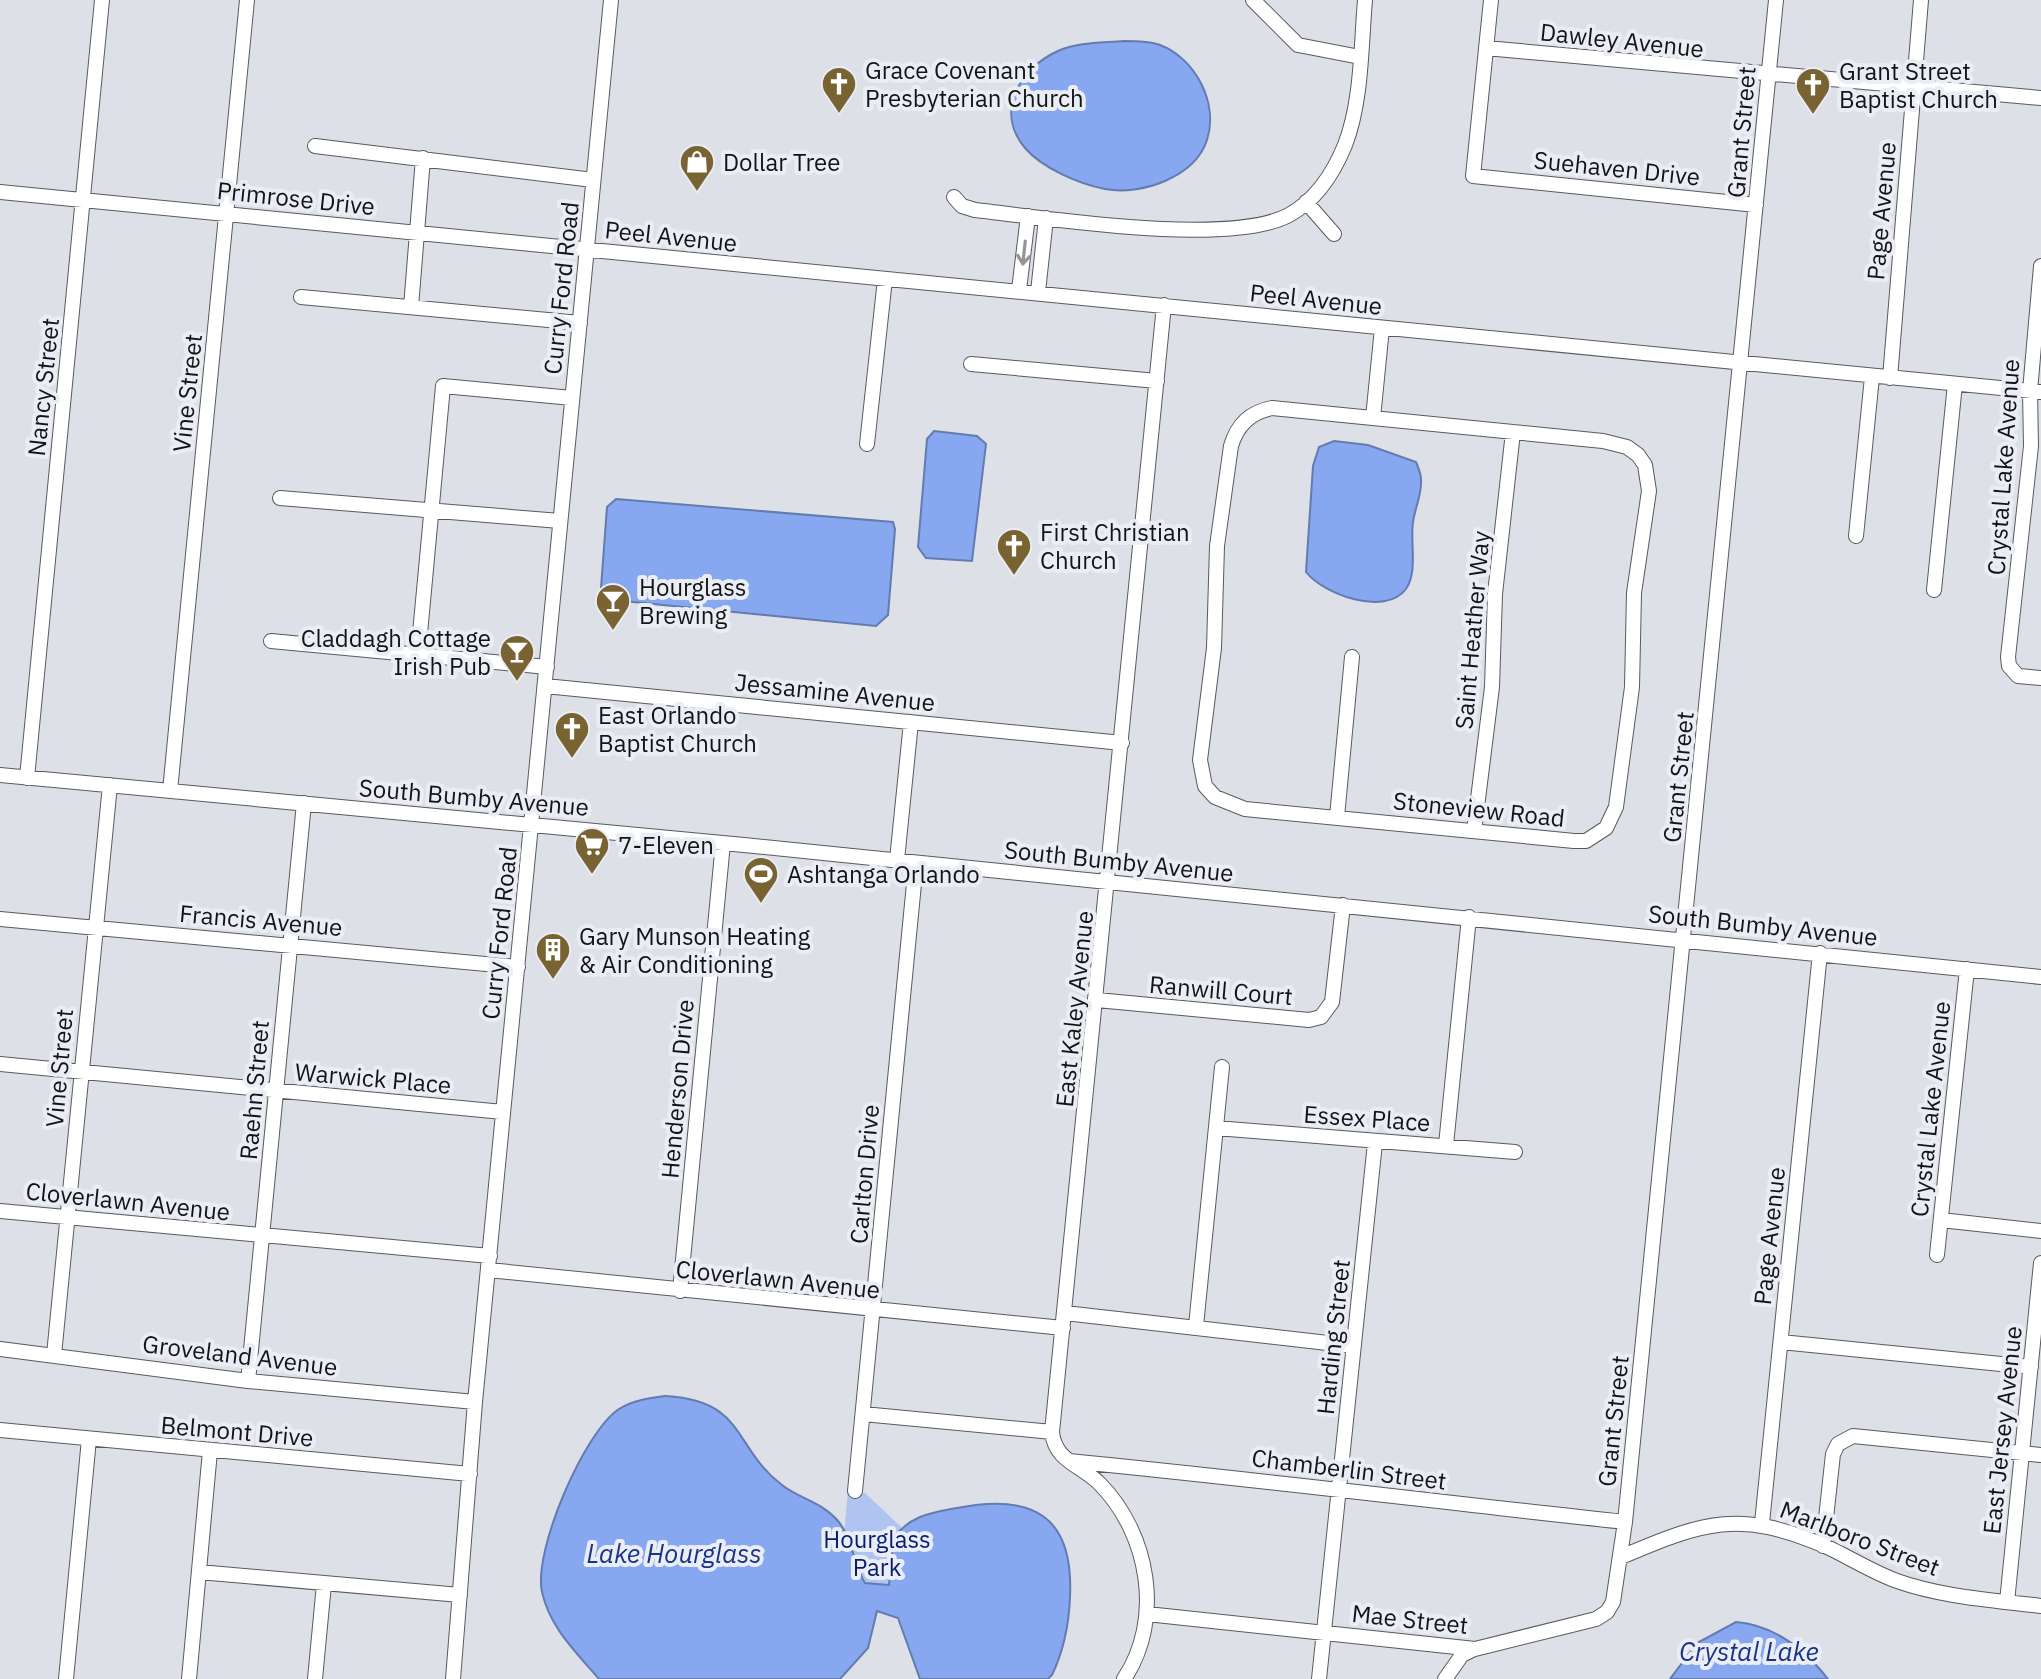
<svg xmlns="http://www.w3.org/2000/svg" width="2041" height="1679" viewBox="0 0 2041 1679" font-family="'IBM Plex Sans',sans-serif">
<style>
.green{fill:#b0c4f1}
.water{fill:#87a7f1;stroke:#647baf;stroke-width:2}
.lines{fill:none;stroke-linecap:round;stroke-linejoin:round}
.minor-casing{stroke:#575a60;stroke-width:16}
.minor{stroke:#fff;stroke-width:14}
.oneway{stroke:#959596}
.labels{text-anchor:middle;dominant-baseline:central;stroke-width:8;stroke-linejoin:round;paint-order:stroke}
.street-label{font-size:24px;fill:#131416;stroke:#eaedf4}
.poi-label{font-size:24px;fill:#131416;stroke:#eaedf4;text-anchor:start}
.park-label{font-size:24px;fill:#081d70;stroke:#eaedf4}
.water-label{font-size:26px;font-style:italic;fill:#183387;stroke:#eaedf4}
</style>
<rect width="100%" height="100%" fill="#dde0e7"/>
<path class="green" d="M848 1491 865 1493 979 1600 839 1586Z"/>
<path class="water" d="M1124 41C1136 41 1149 41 1160 45 1195 58 1219 103 1207 140 1195 177 1141 196 1105 189 1079 184 1042 168 1025 148 994 111 1020 68 1058 51 1078 42 1103 43 1124 41Z
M934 431 977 436 986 444 972 561 926 558 918 547 927 439Z
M1334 441 1368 445 1416 462C1418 467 1421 473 1421 480 1422 494 1415 508 1413 522 1410 542 1418 572 1406 589 1385 617 1323 594 1306 572L1313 466 1319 447Z
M616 499 893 522 895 529 888 615 876 626 613 600 605 596 601 588 607 507Z
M666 1396C747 1401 732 1447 782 1485 800 1499 822 1502 838 1521 853 1539 853 1564 865 1583L889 1585 893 1539C909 1516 930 1513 957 1508 1033 1493 1074 1516 1070 1597 1069 1624 1064 1650 1052 1675L1048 1679H920L898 1618 877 1611 868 1648 840 1679H599C576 1652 550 1628 542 1592 533 1551 584 1432 619 1409 633 1400 650 1398 666 1396Z
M1736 1622C1774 1625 1805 1650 1828 1679H1670L1697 1643Z"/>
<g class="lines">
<defs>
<path id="minor" d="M1253 0 1298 45 1360 57
M1491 0 1473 176 1756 205
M1486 48 2041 98
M315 146 593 180
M0 192 2041 392
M954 197 962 206 975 210C1047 218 1229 247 1289 215 1316 200 1334 172 1345 145 1362 101 1361 46 1365 0
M1306 202 1334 234
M2041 266 2030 391 2031 446 2008 657 2009 666 2018 676 2041 678
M1019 290 1028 216
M1038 292 1046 218
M301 297 580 323
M411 307 423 158
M971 364 1157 381
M1890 378 1921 0
M1272 408 1603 441 1627 447 1638 455 1645 465 1649 491 1634 593 1632 687 1616 807 1606 828 1586 841H1574L1245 809 1215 797 1205 786 1200 760 1214 648 1217 546 1231 446C1237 425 1250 412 1272 408Z
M1373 418 1382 328
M867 444 885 279
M280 498 560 521
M1856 536 1872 377
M1934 590 1955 384
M271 641 547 667
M418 655 443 386 572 398
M545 686 1122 743
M0 775 744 845 2041 977
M27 778 102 0
M170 791 247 0
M1337 817 1352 657
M1474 831 1492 687 1495 594 1513 432
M897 860 911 722
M0 919 518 967
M1097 1000 1309 1020 1321 1017 1332 1002 1343 905
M0 1064 503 1112
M1216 1128 1515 1152
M1446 1145 1469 917
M0 1211 490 1256
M1941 1220 2041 1231
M1937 1255 1967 969
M489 1270 1063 1328
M680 1291 723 843
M1065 1313 1354 1346
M1196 1326 1222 1067
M1781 1342 2031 1367
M0 1349 248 1381 475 1402
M54 1355 110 785
M248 1381 304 803
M863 1414 1052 1432
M0 1430 470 1474
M1069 1461C1254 1479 1439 1502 1625 1522
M855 1491 916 863
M1762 1523 1820 953
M1823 1546 1833 1454 1838 1444 1853 1436 2041 1455
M1621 1557C1703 1522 1739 1509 1825 1546 1849 1557 1872 1572 1897 1581 1942 1597 1993 1600 2041 1606
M199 1572 460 1595
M2007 1602 2041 1263
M1147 1614 1475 1649 1596 1619 1607 1612 1613 1602 1625 1522 1776 0
M66 1679 89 1439
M189 1679 210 1451
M315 1679 324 1584
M453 1679 475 1402 611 0
M1124 1679C1164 1619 1149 1534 1100 1484 1082 1465 1055 1462 1052 1432L1164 305
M1319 1679 1375 1143
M1445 1679 1462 1655 1474 1649"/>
</defs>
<use href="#minor" class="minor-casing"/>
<use href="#minor" class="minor"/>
</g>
<defs><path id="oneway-shaft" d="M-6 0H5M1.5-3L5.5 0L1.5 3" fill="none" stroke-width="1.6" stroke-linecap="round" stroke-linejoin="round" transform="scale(2)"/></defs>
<use class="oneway" href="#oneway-shaft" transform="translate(1024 253) rotate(96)"/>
<defs>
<symbol id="church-pin" viewBox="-11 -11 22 30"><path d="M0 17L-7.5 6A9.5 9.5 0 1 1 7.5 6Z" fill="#796332" stroke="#eaedf4"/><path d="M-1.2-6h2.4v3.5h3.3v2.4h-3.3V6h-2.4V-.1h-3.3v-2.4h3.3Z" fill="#fff"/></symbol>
<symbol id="shop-pin" viewBox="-11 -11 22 30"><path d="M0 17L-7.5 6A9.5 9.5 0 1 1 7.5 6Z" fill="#796332" stroke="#eaedf4"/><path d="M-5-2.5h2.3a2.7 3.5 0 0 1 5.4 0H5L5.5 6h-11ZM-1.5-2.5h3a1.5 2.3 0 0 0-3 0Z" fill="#fff"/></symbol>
<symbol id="bar-pin" viewBox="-11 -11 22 30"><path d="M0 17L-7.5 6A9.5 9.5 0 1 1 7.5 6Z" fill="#796332" stroke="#eaedf4"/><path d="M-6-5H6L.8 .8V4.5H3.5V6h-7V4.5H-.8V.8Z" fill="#fff"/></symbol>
<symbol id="supermarket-pin" viewBox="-11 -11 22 30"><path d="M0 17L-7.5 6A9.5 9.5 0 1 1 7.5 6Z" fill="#796332" stroke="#eaedf4"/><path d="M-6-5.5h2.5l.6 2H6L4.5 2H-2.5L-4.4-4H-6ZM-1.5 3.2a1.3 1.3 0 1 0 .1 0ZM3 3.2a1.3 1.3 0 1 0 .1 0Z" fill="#fff"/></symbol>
<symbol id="stadium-pin" viewBox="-11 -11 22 30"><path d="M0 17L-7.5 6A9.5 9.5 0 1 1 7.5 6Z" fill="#796332" stroke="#eaedf4"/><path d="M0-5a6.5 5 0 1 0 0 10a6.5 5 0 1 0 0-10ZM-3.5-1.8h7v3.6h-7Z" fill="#fff"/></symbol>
<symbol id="building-pin" viewBox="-11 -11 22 30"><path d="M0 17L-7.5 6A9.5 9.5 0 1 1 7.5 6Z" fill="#796332" stroke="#eaedf4"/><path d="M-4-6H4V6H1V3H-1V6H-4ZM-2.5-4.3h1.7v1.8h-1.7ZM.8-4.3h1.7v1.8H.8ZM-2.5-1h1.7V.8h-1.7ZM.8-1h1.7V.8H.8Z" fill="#fff"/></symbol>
</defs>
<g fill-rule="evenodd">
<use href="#church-pin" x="819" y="64" width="40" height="54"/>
<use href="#church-pin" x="1793" y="65" width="40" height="54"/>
<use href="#shop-pin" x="677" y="142" width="40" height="54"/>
<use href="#church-pin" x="994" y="526" width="40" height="54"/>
<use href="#bar-pin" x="593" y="581" width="40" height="54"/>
<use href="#bar-pin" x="497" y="632" width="40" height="54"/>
<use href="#church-pin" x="552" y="709" width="40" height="54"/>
<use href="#supermarket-pin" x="572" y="825" width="40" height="54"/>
<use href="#stadium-pin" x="741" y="854" width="40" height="54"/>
<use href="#building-pin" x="533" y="930" width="40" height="54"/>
</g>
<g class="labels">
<g class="street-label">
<text transform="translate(1622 40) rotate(6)">Dawley Avenue</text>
<text transform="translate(1741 132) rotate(-85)">Grant Street</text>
<text transform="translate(1617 168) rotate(6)">Suehaven Drive</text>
<text transform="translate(296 198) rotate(6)">Primrose Drive</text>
<text transform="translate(1881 211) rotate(-85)">Page Avenue</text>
<text transform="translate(671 236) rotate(6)">Peel Avenue</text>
<text transform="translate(561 288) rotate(-84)">Curry Ford Road</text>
<text transform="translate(1316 299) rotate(6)">Peel Avenue</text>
<text transform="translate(43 387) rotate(-84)">Nancy Street</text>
<text transform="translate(187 393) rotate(-84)">Vine Street</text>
<text transform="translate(2003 467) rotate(-86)">Crystal Lake Avenue</text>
<text transform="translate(1472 630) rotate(-85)">Saint Heather Way</text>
<text transform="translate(835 692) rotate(6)">Jessamine Avenue</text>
<text transform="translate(1678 777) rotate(-84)">Grant Street</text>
<text transform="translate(474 797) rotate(5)">South Bumby Avenue</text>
<text transform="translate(1479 809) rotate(6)">Stoneview Road</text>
<text transform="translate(1119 861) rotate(6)">South Bumby Avenue</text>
<text transform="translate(261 920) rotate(5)">Francis Avenue</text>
<text transform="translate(1763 925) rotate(6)">South Bumby Avenue</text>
<text transform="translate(499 933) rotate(-84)">Curry Ford Road</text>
<text transform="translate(1221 990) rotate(5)">Ranwill Court</text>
<text transform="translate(1074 1009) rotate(-84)">East Kaley Avenue</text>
<text transform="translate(59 1068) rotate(-85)">Vine Street</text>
<text transform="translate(373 1078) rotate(5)">Warwick Place</text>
<text transform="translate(677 1089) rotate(-85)">Henderson Drive</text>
<text transform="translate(254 1090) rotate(-85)">Raehn Street</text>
<text transform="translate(1930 1109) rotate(-84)">Crystal Lake Avenue</text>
<text transform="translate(1367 1118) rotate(4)">Essex Place</text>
<text transform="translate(864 1174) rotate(-85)">Carlton Drive</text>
<text transform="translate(128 1201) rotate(6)">Cloverlawn Avenue</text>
<text transform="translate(1769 1236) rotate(-84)">Page Avenue</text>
<text transform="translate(778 1279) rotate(6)">Cloverlawn Avenue</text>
<text transform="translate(1333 1337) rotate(-84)">Harding Street</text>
<text transform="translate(240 1355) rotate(7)">Groveland Avenue</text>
<text transform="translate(1613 1421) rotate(-84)">Grant Street</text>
<text transform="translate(2002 1430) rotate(-84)">East Jersey Avenue</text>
<text transform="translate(237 1431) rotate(5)">Belmont Drive</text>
<text transform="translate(1349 1469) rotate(7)">Chamberlin Street</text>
<text transform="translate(1860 1538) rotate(21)">Marlboro Street</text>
<text transform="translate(1410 1619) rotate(6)">Mae Street</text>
</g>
<g class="poi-label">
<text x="865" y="70">Grace Covenant<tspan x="865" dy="28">Presbyterian Church</tspan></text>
<text x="1839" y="71">Grant Street<tspan x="1839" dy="28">Baptist Church</tspan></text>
<text x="723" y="162">Dollar Tree</text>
<text x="1040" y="532">First Christian<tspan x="1040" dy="28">Church</tspan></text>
<text x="639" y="587">Hourglass<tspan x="639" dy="28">Brewing</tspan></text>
<text x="491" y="638" text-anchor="end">Claddagh Cottage<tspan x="491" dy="28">Irish Pub</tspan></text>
<text x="598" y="715">East Orlando<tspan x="598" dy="28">Baptist Church</tspan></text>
<text x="618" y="845">7-Eleven</text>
<text x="787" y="874">Ashtanga Orlando</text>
<text x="579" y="936">Gary Munson Heating<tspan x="579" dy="28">&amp; Air Conditioning</tspan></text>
</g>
<g class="park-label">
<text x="877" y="1539">Hourglass<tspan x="877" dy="28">Park</tspan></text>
</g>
<g class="water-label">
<text x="674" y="1553">Lake Hourglass</text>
<text x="1749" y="1651">Crystal Lake</text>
</g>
</g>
</svg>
